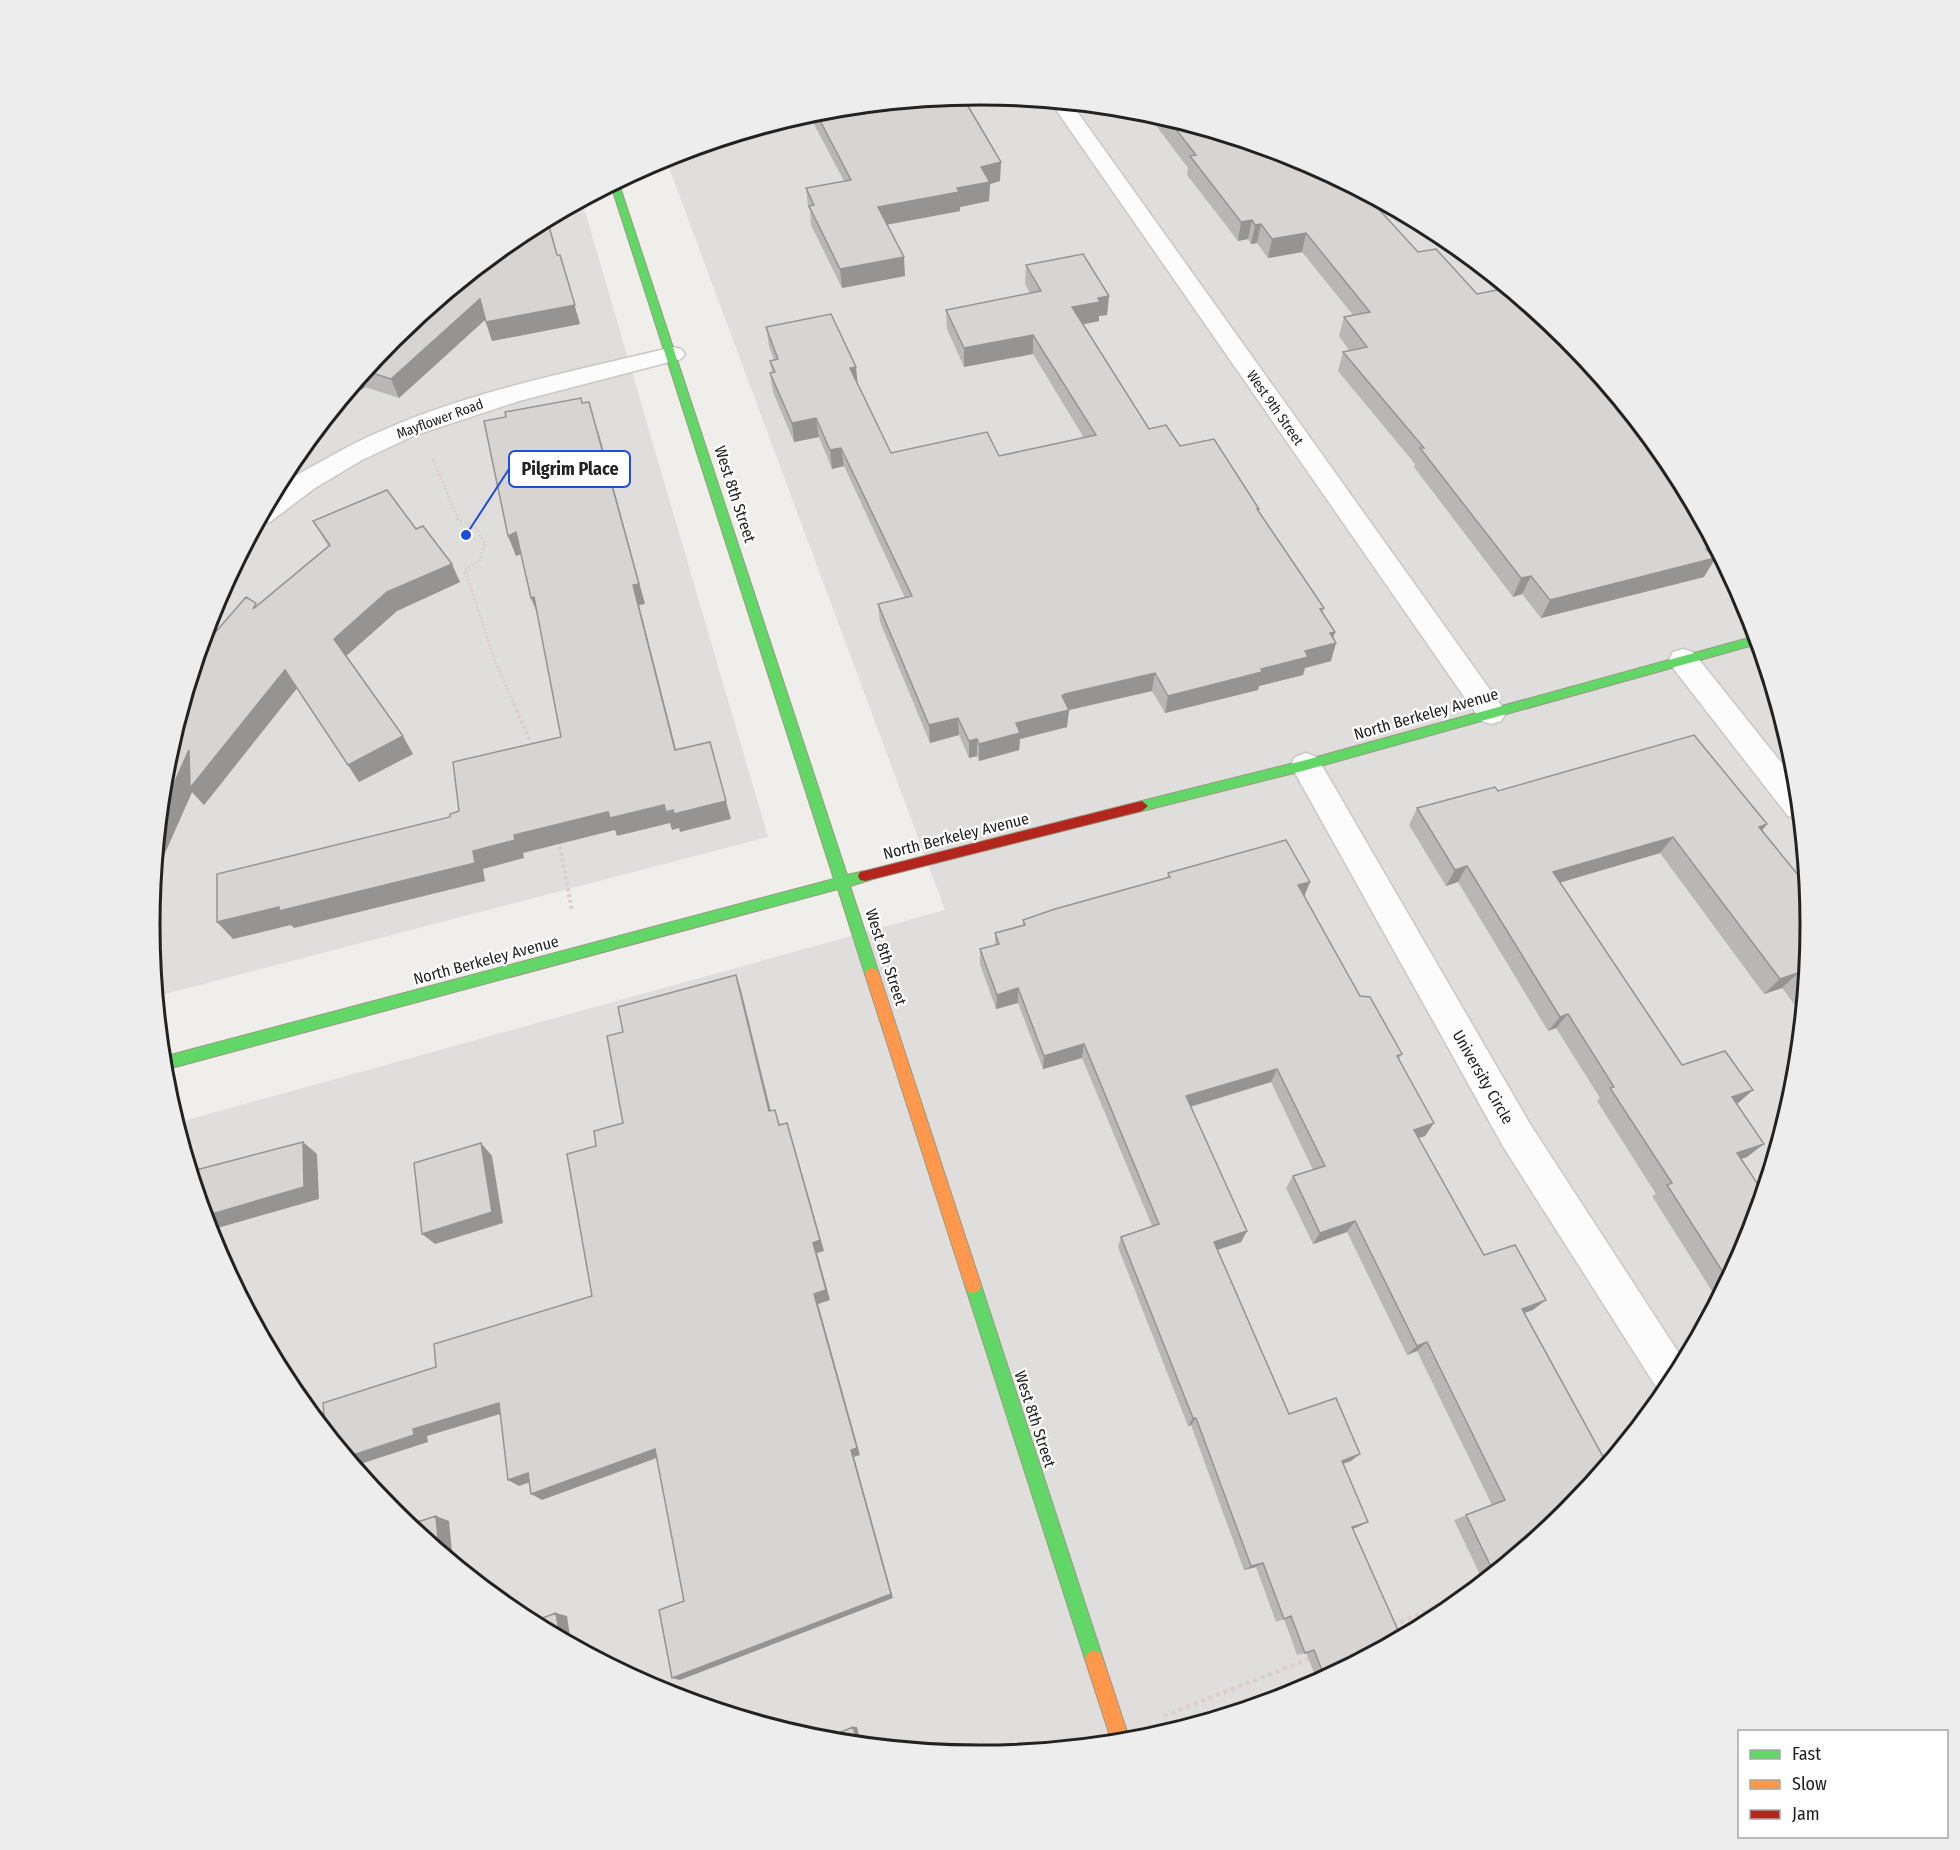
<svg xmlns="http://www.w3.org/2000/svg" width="1960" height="1850" viewBox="0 0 1960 1850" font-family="'Fira Sans Condensed',sans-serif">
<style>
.residential{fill:#dfdedc}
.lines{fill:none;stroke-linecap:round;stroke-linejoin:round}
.street-casing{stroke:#c9c8c7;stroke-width:3}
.fast-casing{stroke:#999a82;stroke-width:2}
.slow-casing{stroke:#999a82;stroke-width:2}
.jam-casing{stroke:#999a82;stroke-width:2}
.path-far2{stroke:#dccecd;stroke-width:3;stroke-dasharray:2 2;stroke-linecap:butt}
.path-far1{stroke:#dccecd;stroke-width:4;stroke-dasharray:3 3;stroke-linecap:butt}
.path{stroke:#dccecd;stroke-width:4.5;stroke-dasharray:4 4;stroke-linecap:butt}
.street{fill:#fdfcfc;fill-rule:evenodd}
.fast{fill:#63d668;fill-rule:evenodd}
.slow{fill:#ff974d;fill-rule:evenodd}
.jam{fill:#b3261e;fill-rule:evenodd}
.wall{fill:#b9b6b5}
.shaded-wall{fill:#969493}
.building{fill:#d7d4d2;stroke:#969493;stroke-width:1.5}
.labels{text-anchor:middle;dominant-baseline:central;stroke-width:4.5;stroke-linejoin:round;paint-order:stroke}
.far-street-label{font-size:14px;fill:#222;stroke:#fff}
.street-label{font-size:16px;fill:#222;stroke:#fff}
.rim{fill:none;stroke:#222;stroke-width:3}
.leader{fill:none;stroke:#1d4ed8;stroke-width:2}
.callout-dot{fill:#1d4ed8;stroke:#fff;stroke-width:2}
.callout{fill:#fff;stroke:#1d4ed8;stroke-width:2}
.callout-label{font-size:18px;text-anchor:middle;font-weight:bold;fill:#222}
</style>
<rect width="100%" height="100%" fill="#f0eeeb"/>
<path class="residential" d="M980 95 1142 111 1298 158 1442 235 1567 338 1671 464 1747 608 1795 763 1810 925 1794 1087 1747 1243 1670 1387 1567 1512 1441 1616 1297 1692 1142 1740 980 1755 818 1739 662 1692 518 1615 393 1512 289 1386 213 1242 176 1123 945 910 665 157 818 110Z
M582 201 768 837 157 996 150 925 166 763 213 607 290 463 393 338 519 234Z"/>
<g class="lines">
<defs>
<path id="street" d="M1050 101 1071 103 1501 705 1506 713 1501 721 1491 724 1481 721Z
M673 347 681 349 685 354 681 359 519 401 413 436 362 460 315 488 270 522 257 524C262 514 267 500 275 492 288 478 308 469 324 460 430 398 555 376 673 347Z
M1683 649 1693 652 1796 781 1800 819 1788 816 1673 668 1669 660 1673 652Z
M1306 753 1317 757 1530 1124 1684 1361 1662 1396 1504 1148 1295 773 1291 765 1295 757Z"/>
<path id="fast" d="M618 181 847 875 865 871 870 872 872 876 870 880 850 886 879 974 877 978 872 980 867 978 865 974 838 889 164 1070 163 1057 834 879 611 185Z
M1756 636 1757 644 1306 770 1142 811 1136 806 1142 801 1306 760Z
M973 1277 979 1279 981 1285 1103 1659 1100 1665 1094 1668 1088 1665 1085 1659 965 1285 967 1279Z"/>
<path id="slow" d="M872 968 877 970 879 974 981 1285 979 1291 973 1293 967 1291 965 1285 865 974 867 970Z
M1094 1650 1100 1653 1103 1659 1130 1741 1112 1742 1085 1659 1088 1653Z"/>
<path id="jam" d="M1142 801 1148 806 1142 811 865 881 860 880 858 876 860 872 865 871Z"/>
</defs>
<use href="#street" class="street-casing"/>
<use href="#fast" class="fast-casing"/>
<use href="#slow" class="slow-casing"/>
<use href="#jam" class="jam-casing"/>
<path class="path-far2" d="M433 459 458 519 476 528 485 544 480 560 465 570 495 661 515 706"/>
<path class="path-far1" d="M514 704 533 747
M559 841 572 911"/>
<path class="path" d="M1393 1625 1464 1597
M1164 1716 1313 1657"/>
<use href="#street" class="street"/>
<use href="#fast" class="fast"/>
<use href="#slow" class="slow"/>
<use href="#jam" class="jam"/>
</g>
<path class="wall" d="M818 110 1000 181 990 184 989 201 960 207V211L887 225 905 276 842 288 811 225 810 210 808 207 806 188 844 181 808 113Z
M1145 111 1298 158 1418 252 1713 562 1704 577 1541 618 1522 594 1513 597 1414 467 1415 464 1338 371 1343 352 1349 350 1339 336 1344 317 1353 315 1302 252 1268 258 1257 243 1251 244 1248 239 1238 241 1187 175 1188 168Z
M557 255 580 324 492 341 485 320 399 398 365 387 361 390 352 387 393 338Z
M1026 265 1109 296 1107 315 1099 316V321L1083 324 1149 429 1180 446 1258 512 1324 608 1322 614 1333 638 1331 661 1305 668 1303 675 1259 686 1258 690 1165 713 1152 691 1069 710 1067 727 1020 739 1019 750 979 761 977 756 969 758 959 735 930 743 880 622 878 604 905 598 844 466 832 469 819 437 794 442 773 392 770 373H772L770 361 774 360 769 346 766 327 857 383 891 453 999 456 1084 438 1033 354 964 367 947 329 946 310 1030 293 1025 284Z
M313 521 416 529 460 582 397 611 346 656 413 754 359 782 297 688 204 805 192 792 154 878 166 763 257 605 328 546Z
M1498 791 1767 824 1762 831 1810 925 1802 1014 1782 988 1764 994 1660 853 1560 882 1682 1065 1737 1104H1736L1747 1157 1740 1159 1747 1243 1717 1299 1652 1196 1656 1194 1597 1101 1600 1098 1556 1028 1548 1031 1458 882 1446 886 1409 825 1417 808Z
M1168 873 1304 896 1360 996 1402 1054 1399 1059 1425 1136 1419 1138 1484 1255 1533 1310 1524 1313 1578 1496 1567 1512 1483 1581 1454 1520 1492 1505 1417 1351 1407 1355 1347 1232 1313 1244 1286 1188 1293 1176 1313 1170 1271 1082 1191 1107 1247 1231 1241 1242 1217 1250 1289 1414 1351 1461 1343 1464 1368 1522 1353 1528 1401 1637 1318 1682 1306 1653 1297 1655 1284 1619 1276 1622 1256 1567 1244 1570 1191 1425 1188 1426 1118 1247 1121 1237 1152 1226 1082 1058 1043 1069 1018 1003 996 1009 980 964V949L995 945V933L1023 925V920L1167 878Z"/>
<path class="shaded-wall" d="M1001 162 1000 181 990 184 989 201 960 207V211L879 226 878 207 957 188 981 167Z
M1252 220 1248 239 1238 241 1241 222Z
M1261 224 1257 243 1251 244 1255 225Z
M1306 233 1302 252 1268 258 1272 239Z
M560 255 580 324 492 341 486 322Z
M904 257 905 276 842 288 840 269Z
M1109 296 1107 315 1099 316V321L1071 327 1072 307 1098 298Z
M480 299 487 318 399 398 391 379Z
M1033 335V354L964 367V348Z
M856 367 858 386 850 368Z
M360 377 365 387 361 390 357 382Z
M816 418 819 437 794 442 792 423Z
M596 423 645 604 639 605 681 769 675 750 633 585Z
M841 448 844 466 832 469 830 450Z
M516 532 524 553 516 556 508 536Z
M1715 546 1722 560 1713 562 1704 577 1541 618 1550 600Z
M452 564 460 582 397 611 345 657 334 639 387 592Z
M1531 576 1522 594 1513 597 1521 578Z
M534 597 539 618 531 598Z
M1335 632 1331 645 1336 643 1331 661 1305 668 1303 675 1259 686 1258 690 1165 713 1168 696 1261 669 1305 651 1330 633Z
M285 670 297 688 204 805 192 792 154 878 161 813 189 750Z
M1155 673 1152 691 1069 710 1067 727 1020 739 1019 750 979 761V744L1065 694Z
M958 718 959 735 930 743 929 725Z
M403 736 413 754 359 782 348 765Z
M977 739V756L969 758V741Z
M726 801 731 819 680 832 679 828 672 830 670 823 617 836 615 830 523 853 524 858 483 869 485 881 294 928 291 925 233 939 217 922 473 851 514 835 608 812 664 805Z
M1767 824 1753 841 1759 827Z
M1673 837 1660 853 1542 888 1553 872Z
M1467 866 1458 882 1446 886 1455 870Z
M1310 882 1304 897 1298 885Z
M1798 973 1782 988 1764 994 1780 979Z
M736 975 741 990 774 1124 769 1111Z
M1018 988V1003L996 1009 997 995Z
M1568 1014 1556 1028 1548 1031 1560 1017Z
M1084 1044 1082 1058 1043 1069 1044 1056Z
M1277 1069 1271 1082 1182 1109 1186 1096Z
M1753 1090 1737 1104 1716 1111 1732 1097Z
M1434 1123 1425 1136 1405 1142 1414 1130Z
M791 1135 824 1251 817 1253 830 1300 818 1304 860 1455 854 1457 893 1598 680 1680 672 1678 851 1450 814 1294 813 1243Z
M303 1142 317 1154 319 1199 214 1229V1245L205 1216Z
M481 1143 492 1156 503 1223 435 1244 422 1234Z
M1764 1144 1747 1157 1721 1166 1737 1153Z
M1355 1221 1347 1232 1313 1244 1320 1233Z
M1247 1231 1241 1242 1208 1253 1214 1242Z
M1546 1300 1533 1310 1510 1318 1522 1309Z
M1427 1342 1417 1351 1407 1355 1417 1346Z
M499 1403 510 1411 427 1436 428 1442 354 1466 347 1457 413 1429Z
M1193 1418H1196L1191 1425 1188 1426Z
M655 1449 662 1456 542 1500 531 1494Z
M1360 1454 1351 1461 1333 1467 1342 1461Z
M528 1473 539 1479 519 1486 508 1480Z
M436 1516 449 1521 453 1562 439 1550Z
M1368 1522 1358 1527 1343 1532 1352 1527Z
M1263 1563 1256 1567 1244 1570 1251 1566Z
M556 1613 567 1616 571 1643 560 1637Z
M853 1727H857L861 1744 858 1743Z"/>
<path class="building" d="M962 96 1001 162 981 167 990 182 957 188 959 192 878 207 904 257 840 269 809 206 814 205 806 188 851 180 815 111Z
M1167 118 1298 158 1364 193 1418 252 1436 249 1477 294 1507 288 1567 338 1671 464 1715 546 1706 549 1715 558 1550 600 1531 576 1521 578 1420 448H1424L1343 352 1367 347 1344 317 1370 312 1306 233 1272 239 1261 224 1255 225 1252 220 1241 222 1190 156 1196 155Z
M547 219 557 255H560L575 305 486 322 480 299 391 379 366 371 393 338 519 234Z
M1083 254 1109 296 1098 298 1100 302 1072 307 1149 429 1166 425 1180 446 1214 439 1259 509H1257L1324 608 1320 609 1335 632 1330 633 1336 643 1305 651 1308 657 1261 669 1262 672 1168 696 1155 673 1065 694 1062 696 1069 710 1016 723 1020 733 979 744 977 739 969 741 958 718 929 725 878 604 912 596 841 448 830 450 816 418 792 423 770 373 775 372 770 361 778 359 766 327 831 314 856 367 850 368 891 453 987 432 999 456 1096 435 1033 335 964 348 946 310 1041 291 1026 265Z
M581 398 582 403 589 402 639 584 633 585 675 750 710 742 726 801 674 814 673 810 666 812 664 805 610 818 608 812 514 835 515 840 473 851 475 863 279 911V907L217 922V874L450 817V814L459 811 453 762 561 737 534 597 531 598 516 532 508 536 484 421 506 417 505 412Z
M387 490 416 529 423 526 452 564 387 592 334 639 403 736 348 765 285 670 190 788 189 750 161 813 166 763 200 650 246 597 256 603 253 609 330 545 313 521Z
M1694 735 1767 824 1759 827 1807 886 1810 925 1805 982 1798 973 1780 979 1673 837 1553 872 1682 1065 1725 1051 1753 1090 1732 1097 1764 1144 1737 1153 1763 1192 1747 1243 1728 1280 1667 1185 1672 1183 1610 1088 1614 1087 1568 1014 1560 1017 1467 866 1455 870 1417 808 1495 787 1498 791Z
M1286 840 1310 882 1298 885 1360 996 1370 997 1402 1054 1397 1056 1434 1123 1414 1130 1484 1255 1515 1245 1546 1300 1522 1309 1607 1464 1581 1495 1578 1496 1579 1498 1567 1512 1494 1573 1466 1515 1505 1500 1427 1342 1417 1346 1355 1221 1320 1233 1293 1176 1325 1166 1277 1069 1186 1096 1247 1231 1214 1242 1289 1414 1336 1398 1360 1454 1342 1461 1368 1522 1352 1527 1401 1637 1325 1678 1314 1650 1305 1653 1291 1616 1284 1619 1263 1563 1251 1566 1196 1418H1193L1121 1237 1159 1224 1084 1044 1044 1056 1018 988 997 995 980 949 999 944 995 933 1025 925 1023 920 1055 909 1170 877 1168 873Z
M736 975 769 1111 775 1110 779 1125 787 1123 820 1240 813 1243 826 1290 814 1294 857 1448 851 1450 891 1594 672 1678 659 1610 684 1601 655 1449 531 1494 528 1473 508 1480 499 1403 413 1429 414 1435 347 1457 325 1429 323 1403 436 1367 434 1344 592 1296 567 1154 596 1146 594 1131 623 1123 607 1036 623 1032 618 1007Z
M303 1142 304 1187 205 1216 190 1167 196 1165V1170Z
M481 1143 492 1212 422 1234 414 1163Z
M436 1516 439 1550 408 1525Z
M556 1613 560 1637 531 1622Z
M853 1727 858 1743 822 1740Z"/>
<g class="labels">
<g class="far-street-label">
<text transform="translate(1275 408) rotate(55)">West 9th Street</text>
<text transform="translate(440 419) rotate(-20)">Mayflower Road</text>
</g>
<g class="street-label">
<text transform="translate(735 494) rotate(72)">West 8th Street</text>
<text transform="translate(1426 714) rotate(-16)">North Berkeley Avenue</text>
<text transform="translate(956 836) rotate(-14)">North Berkeley Avenue</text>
<text transform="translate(886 957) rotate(72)">West 8th Street</text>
<text transform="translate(486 960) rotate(-15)">North Berkeley Avenue</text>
<text transform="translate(1483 1077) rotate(60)">University Circle</text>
<text transform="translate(1035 1419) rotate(72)">West 8th Street</text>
</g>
</g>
<path d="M0 0H1960V1850H0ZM160 925a820 820 0 1 1 1640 0a820 820 0 1 1-1640 0Z" fill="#ededed" fill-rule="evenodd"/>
<path class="rim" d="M160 925a820 820 0 1 1 1640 0a820 820 0 1 1-1640 0Z"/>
<path class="leader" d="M466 535L509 469"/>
<circle class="callout-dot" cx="466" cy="535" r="6"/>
<rect class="callout" x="509" y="451" width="121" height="36" rx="6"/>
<g class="callout-label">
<text x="570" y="475">Pilgrim Place</text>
</g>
<rect x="1738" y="1730" width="210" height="108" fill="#ffffff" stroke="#a7a7a7" stroke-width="1.5"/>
<rect x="1750" y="1750" width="30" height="9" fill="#63d668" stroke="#a7a7a7" stroke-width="1.5"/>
<text x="1792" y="1760" font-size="18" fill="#222222">Fast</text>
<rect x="1750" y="1780" width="30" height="9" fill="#ff974d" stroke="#a7a7a7" stroke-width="1.5"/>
<text x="1792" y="1790" font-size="18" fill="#222222">Slow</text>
<rect x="1750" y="1810" width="30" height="9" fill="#b3261e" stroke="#a7a7a7" stroke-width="1.5"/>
<text x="1792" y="1820" font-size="18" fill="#222222">Jam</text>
</svg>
